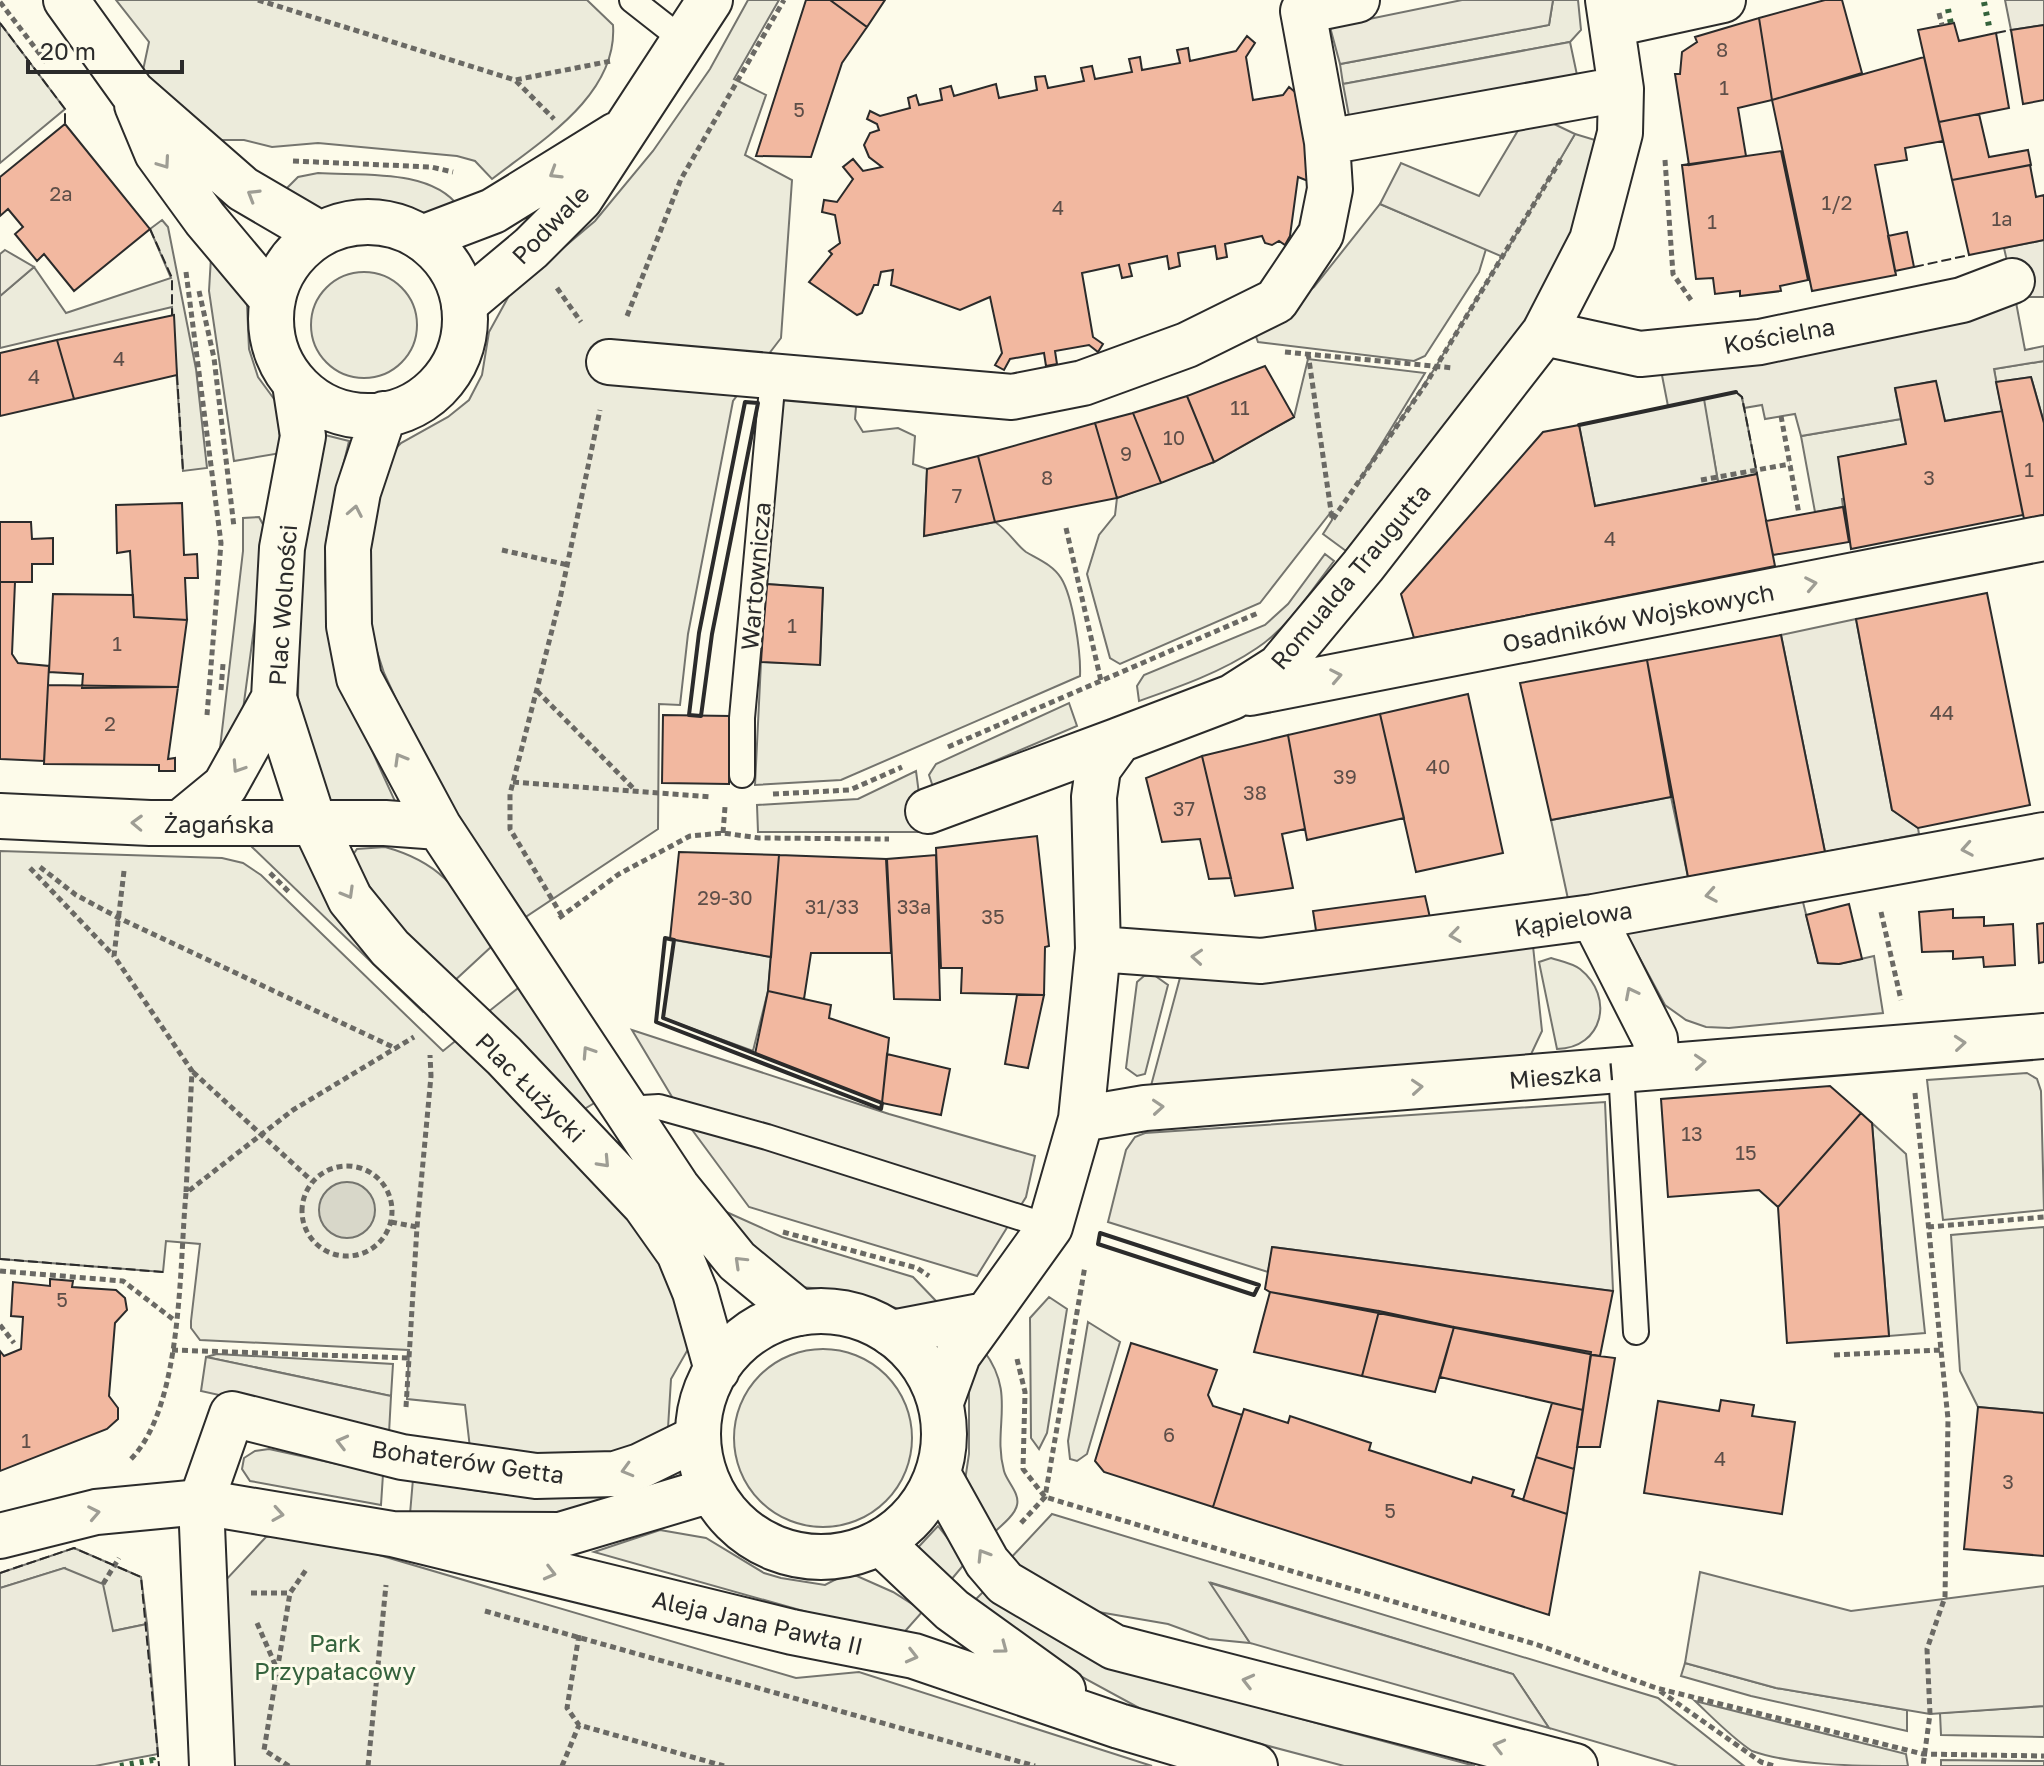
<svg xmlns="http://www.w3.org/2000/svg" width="2044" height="1766" viewBox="0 0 2044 1766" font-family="'Golos Text',sans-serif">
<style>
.green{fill:#ecebdb;stroke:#74746e;stroke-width:2}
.parking{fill:#eceadb;stroke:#74746e;stroke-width:2}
.water{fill:#d8d7c9;stroke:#74746e;stroke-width:2}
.building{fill:#f2b8a0;stroke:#2b2b2b;stroke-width:2}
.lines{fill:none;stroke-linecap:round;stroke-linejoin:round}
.service-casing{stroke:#2b2b2b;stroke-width:28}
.minor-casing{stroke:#2b2b2b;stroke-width:48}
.tertiary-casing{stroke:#2b2b2b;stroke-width:48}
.path{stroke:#6a6964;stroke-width:5;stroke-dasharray:6 4;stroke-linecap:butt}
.service{stroke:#fdfbea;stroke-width:24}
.minor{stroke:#fdfbea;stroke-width:44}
.tertiary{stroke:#fdfbea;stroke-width:44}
.hedge{stroke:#34623c;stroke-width:6;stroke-dasharray:4 6;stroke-linecap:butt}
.fence{stroke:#2b2b2b;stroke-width:2;stroke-dasharray:10 4;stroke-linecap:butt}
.wall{stroke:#2b2b2b;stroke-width:4}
.oneway{stroke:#9e9d94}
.labels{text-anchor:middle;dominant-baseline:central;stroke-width:6;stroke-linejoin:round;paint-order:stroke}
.number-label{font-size:20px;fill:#5d4e48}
.street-label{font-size:24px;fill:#2b2b2b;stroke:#fdfbea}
.park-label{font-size:24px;fill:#34623c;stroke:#fdfbea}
</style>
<rect width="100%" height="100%" fill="#fdfbea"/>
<path class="green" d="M116 0H587L613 25C618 95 541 141 492 179L475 161 457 156 318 143 272 147 244 140H212L142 75 149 42Z
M748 0H779L734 79 766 95 745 155 792 180 781 338 733 401 688 634 680 705 659 704 658 829 521 920 422 755 384 673 363 608 367 512 382 463 401 443 448 417 469 400 482 375 489 332 511 292 595 221 653 151 710 69Z
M1553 0H1578L1581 30 1570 42 1343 84 1340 64 1549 25Z
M0 23 65 109 0 163Z
M1575 134 1595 140 1596 159 1591 191 1541 310 1346 551 1323 534 1332 520 1331 512 1260 603 1120 664 1110 658 1087 574 1099 535 1115 515 1117 498 1214 462 1294 417 1308 359 1425 373 1356 486 1435 368Z
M318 173C361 176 431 168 459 207L427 219 410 218 376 209 315 211 280 195 298 177Z
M1380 204 1486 249 1479 272 1425 356 1414 361 1258 342 1254 331 1314 287Z
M162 220 168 227 196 369 207 468 183 471 172 307 0 348V296L34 267 66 313 171 278 150 229Z
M211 257 233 280 247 304 249 349 258 377 277 403 281 453 234 461 209 291Z
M311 325a53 53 0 1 1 106 0a53 53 0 1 1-106 0Z
M2044 361V423L2031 377 1996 382 1994 369Z
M858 384 855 419 863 432 898 428 915 436 913 464 927 469 924 536 995 522C1009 531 1017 546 1026 552 1038 559 1053 565 1061 578 1073 597 1081 653 1080 676L841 780 755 785 761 662 820 664 823 588 766 584 783 402 792 392Z
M1736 392 1742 397 1757 474 1718 482 1703 398Z
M1901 419 1906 444 1839 457 1846 498 1842 499 1843 507 1815 512 1801 436Z
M321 434 349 441C342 473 331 505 327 537 315 636 359 722 399 810L329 808 298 702 299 615 309 492Z
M259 517 267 532 240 732 233 751 197 782 210 769 220 748 243 551V518Z
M1325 554 1334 561C1311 591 1289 627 1257 648 1222 672 1179 687 1139 701L1137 686 1144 675 1265 625 1288 604Z
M1069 703 1077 726 933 787 929 775 936 764Z
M916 771 924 832H758L757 805 858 799Z
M254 843H297L303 846 430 1006 423 1012 252 847Z
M385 847C447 864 460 895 492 946L452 983C414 943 376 905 352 856L357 849Z
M0 851 222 858 243 863 261 875 443 1051 459 1038 608 1188 666 1271 691 1344 671 1379 668 1428 652 1439 597 1461 470 1448 465 1405 407 1399 409 1350 200 1340 191 1328V1321L200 1244 166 1241 163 1272 0 1259Z
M674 940 771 957 768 991 753 1051 663 1018Z
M1551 958C1560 961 1572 963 1580 969 1615 997 1603 1048 1557 1049L1539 962Z
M1154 975 1168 985 1145 1074 1137 1076 1126 1068 1137 982 1144 976Z
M522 985 596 1102 581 1111 483 1016Z
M2027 1073 2037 1079 2041 1091 2044 1210 1943 1220 1927 1080Z
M1872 1123 1906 1154 1925 1333 1889 1336Z
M722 1210 782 1237 913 1277 937 1302 901 1310 848 1291 800 1287 768 1265Z
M2044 1227V1413L1978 1407 1960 1371 1951 1235Z
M1049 1297 1067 1309 1047 1433 1039 1449 1031 1438 1030 1318Z
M1088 1322 1120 1342 1087 1454 1077 1461 1070 1459 1068 1441Z
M734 1438a89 89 0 1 1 178 0a89 89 0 1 1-178 0Z
M984 1351C1017 1395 992 1427 1004 1471 1007 1482 1020 1493 1017 1505 1015 1516 997 1529 989 1537L964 1487 969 1454V1378Z
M217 1354 393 1364 391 1396 206 1357Z
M269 1449 383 1474 381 1505 250 1481 242 1469 244 1458 255 1451Z
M681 1475 685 1492 616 1513 410 1514 413 1479C503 1498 594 1510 681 1475Z
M1052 1514 1658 1698 1744 1766H1678L1549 1728 1513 1674 1212 1583 1250 1643 1209 1639 1168 1624 1087 1610 1008 1561Z
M938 1526 966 1562 946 1586 911 1555Z
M660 1530 706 1538 764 1573 781 1578 825 1585 844 1575 857 1576 893 1592 923 1611 899 1638 594 1552Z
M301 1532 796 1678 859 1672 1152 1766H234L222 1584 266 1537Z
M74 1548 141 1577 147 1624 113 1631 65 1568 0 1588V1573Z
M989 1586 1158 1680 1475 1766H1344L1152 1715 1036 1652 969 1606Z
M1685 1663 1776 1688 1907 1710V1731L1751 1696 1681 1676Z
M1695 1701 1906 1754 1908 1766C1860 1766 1795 1766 1752 1751 1732 1738 1713 1718 1695 1701Z
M2044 1706V1737L1941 1735 1940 1713Z
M1941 1760 2044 1761V1766H1941Z"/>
<path class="parking" d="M1462 0H1553L1549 25 1340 64 1330 27Z
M2005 0H2044V25L2011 30Z
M1570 42 1577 75 1349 116 1343 84Z
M1529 112 1575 134 1503 257 1380 204 1401 163 1479 196Z
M2044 240V297H2015L2025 350 2044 346V361L1994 369 2002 411 1945 421 1935 381 1895 389 1901 419 1801 436 1795 414 1765 419 1762 405 1744 408 1742 397 1736 392 1704 399 1718 482 1595 506 1579 425 1668 406 1659 360 2015 296 2004 248Z
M5 250 34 267 0 296V254Z
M1856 619 1892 810 1918 828 1919 834 1825 852 1781 635Z
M1671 797 1688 877 1568 899 1551 820Z
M1802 898 1818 963 1839 964 1874 956 1883 1013 1729 1028 1706 1027 1686 1020 1665 1005 1625 931Z
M1533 946 1542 1031 1524 1069 1145 1108 1181 974Z
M632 1030 889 1114 1035 1156 1026 1197 977 1276 749 1207 690 1127Z
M1605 1102 1613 1291 1273 1247 1268 1272 1108 1222 1126 1150 1135 1137 1145 1133Z
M206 1357 391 1396 389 1433 201 1391Z
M64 1568 103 1584 113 1631 147 1624 158 1754 95 1766H0V1588Z
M1700 1572 1851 1611 2044 1586V1706L1930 1714 1776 1688 1685 1663Z
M1210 1583 1513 1674 1549 1728 1250 1643Z"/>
<path class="water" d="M319 1210a28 28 0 1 1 56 0a28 28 0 1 1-56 0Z"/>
<path class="building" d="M806 0H830L867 27 842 63 811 157 756 156Z
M830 0H885L867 27Z
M1825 0H1842L1862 73 1772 100 1759 18Z
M1759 18 1772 100 1738 108 1746 156 1689 165 1675 74H1680L1682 52 1697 42 1695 37Z
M1954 23 1959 41 1996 33 2009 108 1939 122 1918 30Z
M2044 25V100L2023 104 2011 30Z
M1247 36 1255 43 1246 57 1253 100 1283 95 1289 87 1295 92 1311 174 1308 181 1298 177 1290 236 1285 245 1279 241 1272 245 1265 243 1262 236 1225 244 1227 257 1217 259 1215 246 1178 253 1180 266 1169 269 1167 256 1129 264 1132 276 1122 278 1119 265 1082 273 1093 337 1103 344 1098 352 1089 345 1055 351 1057 364 1046 366 1044 353 1010 359 1004 370 995 365 1002 353 990 297 960 310 891 285 893 270 881 272 878 285H874L862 313 857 315 809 282 832 254 829 251 840 243 835 215 822 212 824 200 837 202 853 179 843 167 853 159 863 171 882 167 869 157 864 145 870 133 879 130 877 124 867 119 870 111 880 116 910 108 908 98 916 95 919 105 942 100 940 89 951 86 954 96 996 84 999 98 1037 90 1035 77 1045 76 1048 88 1084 81 1081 68 1092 66 1095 79 1132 72 1129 59 1140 57 1142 70 1180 63 1177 50 1188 48 1190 61 1236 51Z
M1924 57 1943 141 1905 148 1907 160 1875 165 1896 275 1812 291 1772 100Z
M1979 114 1989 157 2028 150 2031 165 1952 180 1939 122Z
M65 124 150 229 74 291 44 254 37 261 15 234 23 227 8 209 0 216V177Z
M1781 151 1808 280 1780 286 1781 291 1740 296V291L1715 294 1713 278 1696 279 1682 165Z
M2030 165 2036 197 2044 195V240L1969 255 1952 180Z
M1907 232 1914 267 1895 271 1888 236Z
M174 315 177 375 74 399 57 340Z
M57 340 74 399 0 416V353Z
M1265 366 1294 417 1214 462 1187 396Z
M2031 377 2044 423V515L2024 519 1996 382Z
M1936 381 1945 421 2002 411 2023 515 1851 549 1838 457 1906 444 1895 388Z
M1187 396 1214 462 1161 483 1133 413Z
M1133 413 1161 483 1117 498 1095 423Z
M1095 423 1117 498 995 522 978 456Z
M1579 425 1595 506 1757 474 1775 566 1414 638 1401 594 1543 432Z
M978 456 995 522 924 536 927 469Z
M182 503 184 555 197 554 198 578H185L187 620 134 617 130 551 117 553 116 505Z
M1843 507 1849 542 1773 555 1766 521Z
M0 522H31L32 539 53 538V564H32V582H0Z
M0 582H15L12 654 18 663 49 666 44 761 0 759Z
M766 584 823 588 820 665 761 662Z
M1987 593 2030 805 1918 828 1892 810 1856 619Z
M53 594 133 595 134 617 187 620 178 687 82 688 83 674 49 672Z
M1781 635 1825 852 1688 877 1647 660Z
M1647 660 1671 797 1551 820 1520 683Z
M48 685 178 687 168 759 175 758V771H159V765L44 764Z
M1468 694 1503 853 1416 872 1380 714Z
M1380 714 1404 818 1307 840 1288 735Z
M663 715 730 716 729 784 662 783Z
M1288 735 1305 829 1282 834 1293 888 1235 896 1202 756Z
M1202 756 1231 878 1209 879 1200 839 1162 842 1146 778Z
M1037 836 1049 946 1045 947 1044 995 961 993 962 968H941L936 848Z
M679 852 779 855 771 957 670 939Z
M779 855 886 859 891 953H811L804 999 768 991Z
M936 855 940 1000 894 999 887 859Z
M1425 896 1431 922 1317 937 1313 911Z
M1849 904 1862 959 1839 964 1818 963 1806 915Z
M1953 909V918L1984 917V926L2013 924 2015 965 1984 967 1983 957 1953 959V951L1922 952 1919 912Z
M2044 923V962L2039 963 2037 924Z
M768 991 831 1005 829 1018 889 1038 882 1103 755 1054Z
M1017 995H1044L1028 1068 1005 1064Z
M887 1054 950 1069 941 1115 882 1103Z
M1830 1086 1861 1113 1778 1207 1759 1190 1668 1197 1661 1099Z
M1861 1113 1872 1123 1889 1336 1787 1343 1778 1207Z
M1272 1247 1613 1291 1600 1356 1270 1292 1265 1289Z
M50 1279 73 1281 72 1287 116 1290 125 1298 127 1310 115 1323 109 1396 118 1408V1419L107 1429 0 1471V1351L4 1356 21 1349 23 1317 11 1316 13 1282 50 1286Z
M1270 1292 1379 1311 1362 1376 1254 1352Z
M1379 1311 1454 1327 1435 1392 1362 1376Z
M1454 1327 1591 1352 1583 1410 1440 1377Z
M1131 1343 1217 1370 1208 1395 1213 1406 1242 1415 1213 1507 1104 1472 1095 1461Z
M1591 1355 1615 1358 1600 1447H1577Z
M1721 1400 1754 1405 1752 1416 1795 1422 1782 1514 1644 1493 1658 1401 1719 1411Z
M1552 1403 1583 1410 1574 1469 1536 1457Z
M1978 1407 2044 1413V1556L1964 1549Z
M1244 1409 1288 1423 1290 1416 1371 1443 1369 1450 1471 1483 1473 1477 1514 1490 1512 1496 1567 1514 1549 1615 1213 1507Z
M1536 1457 1574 1469 1567 1514 1523 1500Z"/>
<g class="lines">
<defs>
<path id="service" d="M632 0 683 40
M742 775V718L773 377
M1621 1070 1636 1332
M626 1109 659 1107 767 1137 1050 1227"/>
<path id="minor" d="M1357 0 1303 11 1327 142 1621 89
M1613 24 1723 0
M422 238 493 211 616 135
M464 304 531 248 580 199 710 0
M1544 333 1640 354 1760 342 1962 300 2012 281
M609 362 1012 397 1083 383 1187 345 1276 301 1321 234 1330 189 1327 142
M1250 693 2044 538
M928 811 1119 740
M1593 917 1655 1039 1657 1066
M1098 949 1261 961 1593 917 2044 835
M1081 1119 1145 1108 2044 1036
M891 1333 985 1315
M941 1402 958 1355 1050 1227 1081 1119 1098 949 1094 797 1098 769 1119 740 1232 697 1279 667 1363 566 1544 333 1592 240 1620 133 1621 89 1608 0
M212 1766 201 1502 232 1414 402 1457 536 1476 615 1474 640 1466 697 1438"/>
<path id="tertiary" d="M66 0 132 92 243 189 320 234
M137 105 157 153 205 219 273 300
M271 319a97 97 0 1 1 194 0a97 97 0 1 1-194 0Z
M295 384 303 436 282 548 274 698 314 823 350 899 390 948 504 1056 645 1205 679 1253 695 1292 717 1370
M384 414 358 492 348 548 349 626 359 678 439 827 677 1187 737 1261 800 1313
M0 816 150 823H385L439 827
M180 823 225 786 274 698
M698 1434a123 123 0 1 1 246 0a123 123 0 1 1-246 0Z
M938 1474 987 1562 1005 1583 1114 1647 1575 1766
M392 1534 792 1632 914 1656 1119 1726 1255 1766
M0 1536 96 1512 201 1502 392 1534 560 1535 711 1490
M880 1542 952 1610 1063 1690"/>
</defs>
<use href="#service" class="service-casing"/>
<use href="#minor" class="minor-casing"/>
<use href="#tertiary" class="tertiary-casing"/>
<path class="path" d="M258 0 515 80 611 61
M0 2 46 62
M1939 13 1942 25
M516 81 554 119
M1665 160 1673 274 1691 300
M293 161 431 167 453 172
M186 272 221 543 207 715
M557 288 581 322
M199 291 214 358 234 527
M627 316 681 179 784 0
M1285 352 1454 368
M1308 353 1332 518
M1781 416 1799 514
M1701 480 1790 464
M1333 519 1427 382 1561 159
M1066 528 1101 681
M502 550 568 565
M221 690 223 664
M537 691 637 792
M948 747 1258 613
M513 782 712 797
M773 794 850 790 902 767
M723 833 725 807
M40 867 76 895 119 918 397 1049
M30 868 114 956
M124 871 114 956 192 1071 186 1192
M270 873 291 894
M1881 912 1901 1000
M562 916 510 829V794L560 599 600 410
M559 918 619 874 690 836 723 833 759 838 889 839
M193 1072 312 1181
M1915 1093 1948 1419 1945 1597 1927 1649 1930 1714 1923 1766
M302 1211a45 45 0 1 1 90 0a45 45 0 1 1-90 0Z
M391 1222 417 1227
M1928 1227 2044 1217
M783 1232 917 1268 929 1276
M0 1271 123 1281 174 1320
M0 1325 14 1343
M172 1350 409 1358
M1834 1355 1941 1350
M1017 1359 1025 1392 1023 1469 1045 1497 1538 1645 1656 1688 1923 1754 2044 1756
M406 1407 417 1227 431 1076 430 1055
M131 1459C183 1405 179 1268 186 1193L293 1110 414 1037
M1021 1523 1045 1497 1085 1266
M103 1584 119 1558
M251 1593H290
M485 1611 1035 1766
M257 1623 277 1669
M579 1635 567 1708 579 1725 724 1766
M1660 1691 1761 1762 1774 1766
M289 1766 264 1750 290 1593 306 1570
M368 1766 386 1585
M562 1766 579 1725"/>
<use href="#service" class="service"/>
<use href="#minor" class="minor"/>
<use href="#tertiary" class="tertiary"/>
<path class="hedge" d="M1984 2 1990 31
M1948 9 1951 24
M120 1766 153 1760 154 1766"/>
<path class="fence" d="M0 23 65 109V124
M1996 33 2011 30
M150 229 172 278V315
M1914 267 1969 255
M177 375 183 471
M1736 392 1742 397 1757 474
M0 1259 163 1272
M0 1573 74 1548 141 1577 159 1766"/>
<path class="wall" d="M745 402 758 403 712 634 701 716 689 715 699 633Z
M1579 425 1736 392
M665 938 674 940 663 1018 882 1103 881 1109 656 1022Z
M1100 1233 1259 1285 1254 1295 1098 1244Z"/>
</g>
<defs><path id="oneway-chevron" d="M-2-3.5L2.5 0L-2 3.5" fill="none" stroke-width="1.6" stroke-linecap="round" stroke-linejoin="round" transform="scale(2)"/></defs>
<g class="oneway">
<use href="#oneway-chevron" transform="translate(164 163) rotate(55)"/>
<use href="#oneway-chevron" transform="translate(555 173) rotate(148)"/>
<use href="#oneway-chevron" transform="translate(253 195) rotate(-149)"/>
<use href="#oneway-chevron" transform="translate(355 511) rotate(-79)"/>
<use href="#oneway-chevron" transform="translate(1811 584) rotate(-11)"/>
<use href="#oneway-chevron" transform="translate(1336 676) rotate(-11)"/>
<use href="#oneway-chevron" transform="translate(400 759) rotate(-120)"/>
<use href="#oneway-chevron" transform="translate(238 767) rotate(123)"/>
<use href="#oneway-chevron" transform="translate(137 823) rotate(-178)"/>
<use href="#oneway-chevron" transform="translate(1967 849) rotate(170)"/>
<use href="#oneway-chevron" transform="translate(348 893) rotate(60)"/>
<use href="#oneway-chevron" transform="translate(1711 895) rotate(170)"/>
<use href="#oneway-chevron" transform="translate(1455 935) rotate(172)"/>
<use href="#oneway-chevron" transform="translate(1197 957) rotate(-176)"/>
<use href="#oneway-chevron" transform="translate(1631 993) rotate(-117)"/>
<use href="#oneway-chevron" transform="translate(1960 1043) rotate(-5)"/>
<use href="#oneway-chevron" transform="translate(588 1052) rotate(-123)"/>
<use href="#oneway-chevron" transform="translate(1700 1062) rotate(-4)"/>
<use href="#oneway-chevron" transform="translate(1417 1087) rotate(-4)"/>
<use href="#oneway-chevron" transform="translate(1158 1107) rotate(-4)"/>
<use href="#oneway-chevron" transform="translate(604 1162) rotate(47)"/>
<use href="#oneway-chevron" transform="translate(740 1262) rotate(-136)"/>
<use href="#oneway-chevron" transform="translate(342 1442) rotate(-166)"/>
<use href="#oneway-chevron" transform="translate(627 1470) rotate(164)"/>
<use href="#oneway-chevron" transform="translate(94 1513) rotate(-11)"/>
<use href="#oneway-chevron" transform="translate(278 1514) rotate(9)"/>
<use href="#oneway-chevron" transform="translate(983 1555) rotate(-122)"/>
<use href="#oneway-chevron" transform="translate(550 1573) rotate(14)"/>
<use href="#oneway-chevron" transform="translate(1002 1648) rotate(37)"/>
<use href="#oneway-chevron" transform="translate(912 1656) rotate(14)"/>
<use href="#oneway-chevron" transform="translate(1248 1681) rotate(-166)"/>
<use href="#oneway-chevron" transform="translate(1499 1746) rotate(-166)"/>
</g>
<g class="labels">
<g class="number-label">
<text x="1722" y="49">8</text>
<text x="1724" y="87">1</text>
<text x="799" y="109">5</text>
<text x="61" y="193">2a</text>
<text x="1837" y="202">1/2</text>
<text x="1058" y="207">4</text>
<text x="2002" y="218">1a</text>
<text x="1712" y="221">1</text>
<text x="119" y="358">4</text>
<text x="34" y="376">4</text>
<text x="1240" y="407">11</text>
<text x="1174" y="437">10</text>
<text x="1126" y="453">9</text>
<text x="2029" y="469">1</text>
<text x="1047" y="477">8</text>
<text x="1929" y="477">3</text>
<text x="957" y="495">7</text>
<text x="1610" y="538">4</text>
<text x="792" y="625">1</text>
<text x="117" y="643">1</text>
<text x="1942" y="712">44</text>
<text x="110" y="723">2</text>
<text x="1438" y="766">40</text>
<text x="1345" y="776">39</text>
<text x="1255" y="792">38</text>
<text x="1184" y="808">37</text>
<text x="725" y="897">29-30</text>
<text x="832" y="906">31/33</text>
<text x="914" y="906">33a</text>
<text x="993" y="916">35</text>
<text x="1692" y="1133">13</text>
<text x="1746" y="1152">15</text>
<text x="62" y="1299">5</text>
<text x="1169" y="1434">6</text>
<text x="26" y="1440">1</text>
<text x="1720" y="1458">4</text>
<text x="2008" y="1481">3</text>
<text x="1390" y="1510">5</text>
</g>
<g class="street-label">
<text transform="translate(550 224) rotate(-46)">Podwale</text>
<text transform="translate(1779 335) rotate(-10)">Kościelna</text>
<text transform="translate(755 576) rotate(-85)">Wartownicza</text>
<text transform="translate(1350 576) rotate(-50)">Romualda Traugutta</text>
<text transform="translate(282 605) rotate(-86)">Plac Wolności</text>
<text transform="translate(1638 617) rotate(-11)">Osadników Wojskowych</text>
<text x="219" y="823">Żagańska</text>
<text transform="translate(1573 918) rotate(-9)">Kąpielowa</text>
<text transform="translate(1562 1075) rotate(-5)">Mieszka I</text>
<text transform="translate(531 1087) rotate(45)">Plac Łużycki</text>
<text transform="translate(468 1461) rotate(8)">Bohaterów Getta</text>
<text transform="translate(758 1622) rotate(13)">Aleja Jana Pawła II</text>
</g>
<g class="park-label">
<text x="335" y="1642">Park<tspan x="335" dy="28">Przypałacowy</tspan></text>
</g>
</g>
<path d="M28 60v12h154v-12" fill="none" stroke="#2b2b2b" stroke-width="4"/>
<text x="40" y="60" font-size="24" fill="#2b2b2b" stroke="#fdfbea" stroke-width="6" paint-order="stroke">20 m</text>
</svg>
